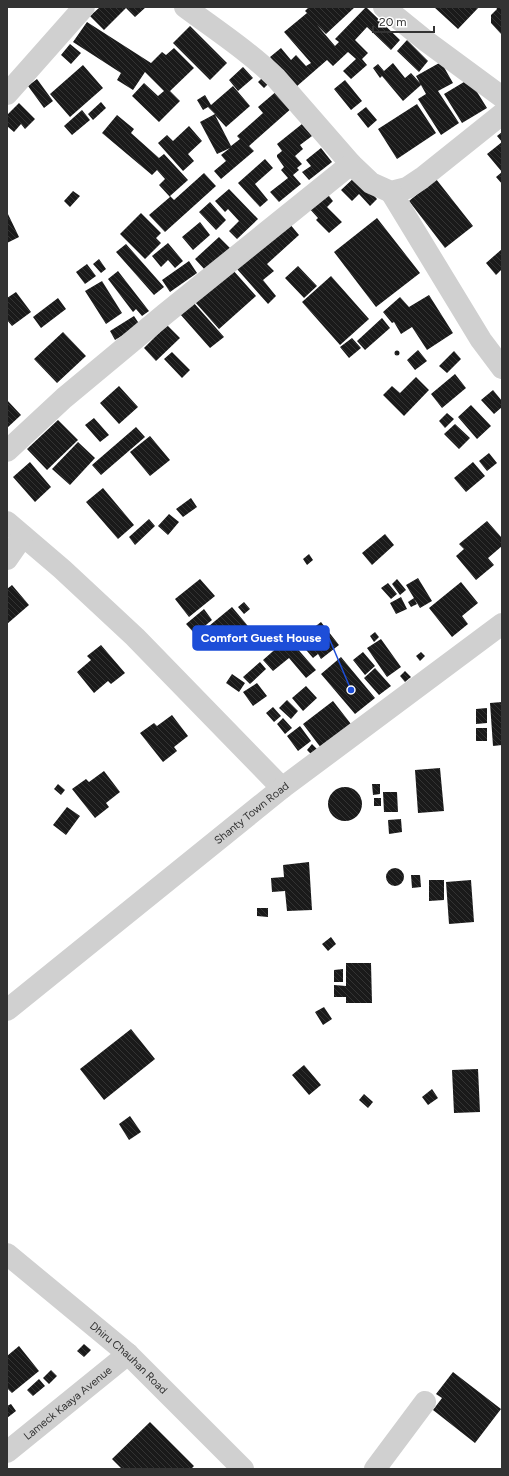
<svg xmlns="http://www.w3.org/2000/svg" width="509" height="1476" viewBox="0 0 509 1476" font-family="Figtree,sans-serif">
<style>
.building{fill:url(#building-back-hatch)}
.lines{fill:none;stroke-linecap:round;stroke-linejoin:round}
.minor{stroke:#d0d0d0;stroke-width:22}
.labels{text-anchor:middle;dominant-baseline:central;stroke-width:4;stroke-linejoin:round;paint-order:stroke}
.street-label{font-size:11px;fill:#333;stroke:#fff}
.leader{fill:none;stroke:#1d4ed8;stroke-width:1.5}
.callout-dot{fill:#1d4ed8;stroke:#fff;stroke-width:1.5}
.callout{fill:#1d4ed8;stroke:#1d4ed8;stroke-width:1.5}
.callout-label{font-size:12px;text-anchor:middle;font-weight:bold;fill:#fff}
</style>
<defs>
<pattern id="building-back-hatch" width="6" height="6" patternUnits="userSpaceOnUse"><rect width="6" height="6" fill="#1a1a1a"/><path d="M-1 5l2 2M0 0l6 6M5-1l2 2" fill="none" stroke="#333"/></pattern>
</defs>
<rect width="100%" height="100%" fill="#fff"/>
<path class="building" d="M100 7H146L135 17 126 8 104 30 90 16Z
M309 7H355L326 34 317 25 335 46 339 42 335 39 366 7 400 40 391 50 367 27 355 40 368 53 362 59 367 65 351 79 343 71 356 59 348 52 333 66 327 60 296 87 270 57 281 48 291 60 296 55 306 66 311 63 284 32 307 13 305 11Z
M434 7H479L458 29Z
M496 7H502V35L491 23V15L497 9Z
M87 22 151 63 162 52 166 55 174 48 194 68 170 91 180 101 159 122 132 96 144 83 158 96 164 91 145 72 133 90 117 80 121 73 73 42Z
M190 26 227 63 210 80 173 43Z
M407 40 428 61 419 72 397 51Z
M70 44 81 53 71 64 61 55Z
M441 62 453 83 438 91 459 123 441 135 418 99 426 94 421 85 403 101 382 76 380 78 373 68 378 64 384 71 393 63 405 78 411 73 420 83 416 76Z
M83 65 103 88 70 117 50 94Z
M243 67 253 78 238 91 229 80Z
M265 75 271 81 264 88 258 82Z
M37 79 53 101 44 108 28 86Z
M469 79 487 108 462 123 444 94Z
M345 80 362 101 351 110 334 89Z
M233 86 250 106 226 127 215 115 231 146 240 139 237 136 263 113 258 107 278 90 293 107 249 146 254 151 221 179 214 171 226 161 221 155 230 148 217 154 200 122 215 114 208 107 203 110 197 100 205 95 211 105Z
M101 102 106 108 93 120 88 114Z
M19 103 35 119 25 129 21 124 14 132 7 126V115Z
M417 104 436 133 397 159 378 129Z
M366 107 377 120 368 128 357 114Z
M82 110 90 120 72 135 64 126Z
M117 115 134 129 131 133 159 158 164 154 188 180 170 196 174 200 204 173 216 186 165 232 149 215 170 197 159 185 165 179 157 170 152 175 102 133Z
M302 124 312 136 300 145 303 149 295 156 302 164 297 168 299 170 293 175 301 184 279 202 270 192 288 178 281 170 284 167 277 157V155L282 151 277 144Z
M189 126 202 141 188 154 194 161 183 171 158 143 167 135 173 141Z
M502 132V184L496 177 502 172 487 154 502 142 497 136Z
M321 148 332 162 309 180 302 172 311 166 306 160Z
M265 159 273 168 255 184 268 200 260 207 238 183Z
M356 176 377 199 370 206 359 194 352 201 341 190Z
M436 179 473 226 445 248 409 201Z
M229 189 258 219 237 239 229 231 239 221 228 209 225 212 215 201Z
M73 191 80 196 70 207 64 201Z
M325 191 333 201 327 207 342 222 329 233 316 220 318 218 308 207Z
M210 202 226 220 216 230 199 212Z
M7 212 19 237 7 243Z
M141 213 161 233 156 238 161 243 145 259 120 234Z
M377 218 420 273 376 307 334 252Z
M200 222 210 235 193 250 182 237Z
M289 223 299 235 267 264 274 271 263 280 276 296 268 304 237 269Z
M219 237 230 248 206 271 195 259Z
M168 243 183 261 175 268 168 260 161 267 152 256Z
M126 244 164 287 154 295 116 252Z
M502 249V269L496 275 486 263Z
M99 259 106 269 101 273 93 264Z
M189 261 197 273 170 292 162 280Z
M87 264 96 276 85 284 76 272Z
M298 266 317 286 304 298 285 278Z
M232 269 256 296 219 329 195 302Z
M118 271 149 311 142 316 136 309 133 312 108 279Z
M331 276 369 319 340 345 302 302Z
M102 281 122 313 106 324 85 291Z
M16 292 31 312 12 326 7 320V298Z
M429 295 453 333 427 350 412 327 401 334 394 322 392 323 383 312 400 297 409 307Z
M58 298 66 309 41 328 33 317Z
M193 302 224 337 210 348 180 314Z
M134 316 140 325 115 340 110 331Z
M382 318 390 328 365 350 357 341Z
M167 325 180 338 156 361 144 348Z
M63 332 86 356 57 383 34 359Z
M352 338 361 348 349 358 340 347Z
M418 350 427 361 415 370 407 360Z
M394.5 353a2.5 2.5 0 1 1 5 0a2.5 2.5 0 1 1-5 0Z
M454 351 461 359 447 373 439 366Z
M172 352 190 370 182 378 164 359Z
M455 374 466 388 442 408 431 394Z
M416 377 429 390 404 416 383 395 392 386 400 393Z
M119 386 138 407 119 424 100 403Z
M493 390 502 401V407L494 414 481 400Z
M7 400 21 415 7 428Z
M471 405 491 426 477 439 458 417Z
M447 413 454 419 445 428 439 421Z
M94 418 109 435 100 442 85 425Z
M58 420 78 440 47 470 27 449Z
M455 424 470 438 459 449 444 434Z
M136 427 145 437 101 475 92 465Z
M150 436 170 460 150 476 130 452Z
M78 442 95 458 70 485 52 469Z
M489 453 497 463 487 471 479 461Z
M30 462 51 487 35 502 13 477Z
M473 462 485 476 466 492 454 478Z
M103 488 134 525 118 539 86 502Z
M191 498 197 507 183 517 176 509Z
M169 514 179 522 168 535 158 526Z
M149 519 155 526 135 545 129 537Z
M487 521 502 538V546L488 558 494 565 476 580 456 556 464 549 459 544Z
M385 534 394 545 372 565 362 553Z
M309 554 313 560 307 565 303 559Z
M418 578 432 601 420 608 406 585Z
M200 579 215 596 189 617 175 599Z
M397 579 406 590 400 595 392 584Z
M461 582 478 603 462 616 468 624 452 637 429 608Z
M388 583 397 594 391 599 381 588Z
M12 585 29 605 7 624V589Z
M401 597 407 609 396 614 390 603Z
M414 598 417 604 411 607 408 602Z
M244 602 250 609 244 614 238 607Z
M232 607 253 632 233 650 220 635 207 645 198 635Z
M204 609 212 620 195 634 186 624Z
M321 622 339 645 321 659 318 654 313 658 301 644 307 639 304 635Z
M375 632 379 637 374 642 370 636Z
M288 638 316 670 306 678 289 658 273 671 263 660Z
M381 639 401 667 387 677 367 648Z
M101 645 125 673 111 684 108 681 94 693 77 672 91 660 87 656Z
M363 652 375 666 365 675 353 660Z
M421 652 425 656 420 661 416 656Z
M341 657 375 698 355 714 321 674Z
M260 662 266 669 250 684 243 677Z
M375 668 391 686 379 695 364 678Z
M405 671 411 677 405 682 400 676Z
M232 674 245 683 239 692 226 683Z
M257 683 267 696 253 706 243 692Z
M306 686 317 698 303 711 292 698Z
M287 700 298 711 291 719 279 708Z
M333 701 351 724 321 748 303 724Z
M502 702V745L493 746 490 703Z
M273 707 281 716 274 722 266 713Z
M487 708V723L476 724V709Z
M172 715 188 736 174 747 177 751 163 762 140 733 154 723 157 726Z
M283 718 292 728 285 734 277 724Z
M300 726 311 741 298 751 287 736Z
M476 728H487V741H476Z
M312 744 318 750 312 755 307 750Z
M440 768 444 811 418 813 415 770Z
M104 771 120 792 106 803 109 807 95 818 72 789 86 779 89 782Z
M58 784 65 790 61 795 54 789Z
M372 784H380V794L373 795Z
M328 804a17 17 0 1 1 34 0a17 17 0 1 1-34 0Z
M383 792H397L398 812H384Z
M374 798H381V806H374Z
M67 807 80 816 66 835 53 825Z
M401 819 402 832 389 834 388 820Z
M309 862 312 910 287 911 285 891 272 892 271 878 284 877 283 865Z
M386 877a9 9 0 1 1 18 0a9 9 0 1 1-18 0Z
M411 875H420L421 887 412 888Z
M429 880H444V900L429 901Z
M471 880 474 922 449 924 446 882Z
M257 908H268V917L257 916Z
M331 937 336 944 328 951 322 944Z
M346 963H371L372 1003H346V997H334V985L346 986Z
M343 969V982H334V970Z
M324 1007 332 1019 323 1025 315 1012Z
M131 1029 155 1059 104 1100 80 1069Z
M304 1065 321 1085 309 1095 292 1075Z
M478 1069 480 1112 454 1113 452 1070Z
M432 1089 438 1098 428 1105 422 1097Z
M364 1094 373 1102 368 1108 359 1100Z
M130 1116 141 1132 129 1140 119 1124Z
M84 1344 91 1350 84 1357 77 1351Z
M19 1346 39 1371 12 1393 7 1388V1356Z
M51 1370 57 1376 49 1384 43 1378Z
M453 1372 501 1409 475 1443 433 1410 442 1398 436 1394Z
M39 1379 45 1386 33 1396 27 1390Z
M11 1404 16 1411 7 1418V1406Z
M150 1422 194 1466 191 1469H122L112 1459Z"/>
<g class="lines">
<g class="minor">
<path d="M185 7C216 30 248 51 276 78L351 164 371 183 391 192 407 188 422 178 502 114"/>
<path d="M384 7 426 41 502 97"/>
<path d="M7 94 84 7"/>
<path d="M391 192 481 340 502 368"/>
<path d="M7 451 64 398 165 314 351 164"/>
<path d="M7 522 62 569 135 637 282 788"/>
<path d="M7 559 23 536"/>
<path id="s1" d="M7 1010 282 788 502 624"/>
<path id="s2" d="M7 1254 128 1354 243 1469"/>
<path id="s3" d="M7 1452 128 1354"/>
<path d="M375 1469 425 1402"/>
</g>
</g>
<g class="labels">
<g class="street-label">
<text stroke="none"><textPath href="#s1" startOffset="314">Shanty Town Road</textPath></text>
<text stroke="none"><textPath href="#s2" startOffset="160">Dhiru Chauhan Road</textPath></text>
<text stroke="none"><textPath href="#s3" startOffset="78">Lameck Kaaya Avenue</textPath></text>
</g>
</g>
<path class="leader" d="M351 690L329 638"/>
<circle class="callout-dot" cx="351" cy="690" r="4"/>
<rect class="callout" x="193" y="626" width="136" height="24" rx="4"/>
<g class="callout-label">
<text x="261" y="642">Comfort Guest House</text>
</g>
<rect width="509" height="1476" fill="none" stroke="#333333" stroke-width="16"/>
<path d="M373 26v6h61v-6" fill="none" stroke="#333333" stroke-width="2"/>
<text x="379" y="26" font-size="12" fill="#333333" stroke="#ffffff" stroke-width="3" paint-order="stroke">20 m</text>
</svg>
